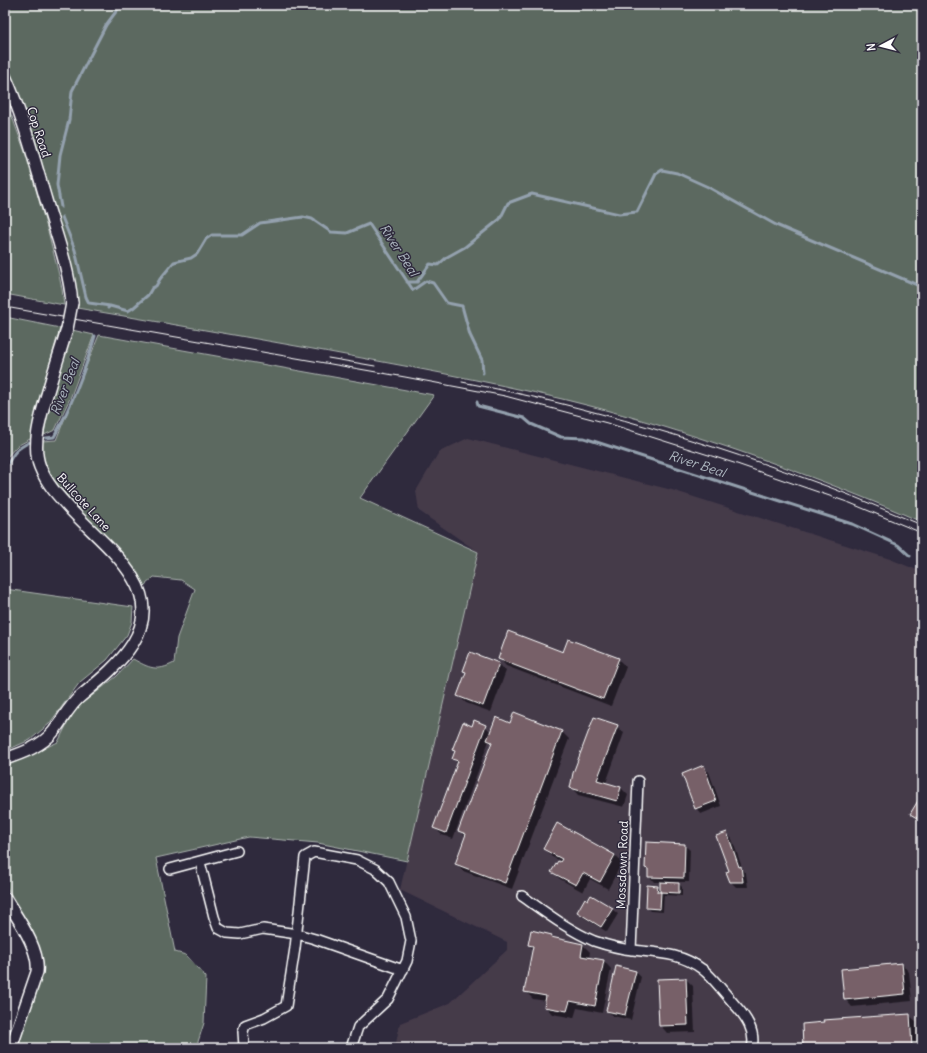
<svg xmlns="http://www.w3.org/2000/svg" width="927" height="1053" viewBox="0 0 927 1053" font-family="Delius,sans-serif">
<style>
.built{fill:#453a4a}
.green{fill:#5b6960;stroke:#adb4b0}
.shadow{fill:#0007}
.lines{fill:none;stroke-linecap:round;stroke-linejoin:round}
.stream{stroke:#94a1ae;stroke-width:3}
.building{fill:#776067;stroke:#fff}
.minor-casing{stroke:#fff;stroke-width:12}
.tertiary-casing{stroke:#fff;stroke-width:14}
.minor{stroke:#2f2a3d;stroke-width:9}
.tertiary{stroke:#2f2a3d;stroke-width:11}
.tram{stroke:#fff;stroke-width:1}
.tertiary-bridge-casing{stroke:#fff;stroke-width:14;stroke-linecap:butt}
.tertiary-bridge{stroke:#2f2a3d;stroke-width:11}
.labels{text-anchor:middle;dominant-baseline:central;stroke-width:3;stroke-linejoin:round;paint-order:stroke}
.street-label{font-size:12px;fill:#fff;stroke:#2f2a3d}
.water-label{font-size:13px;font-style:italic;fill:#afb9c2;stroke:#2f2a3d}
</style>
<rect width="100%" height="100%" fill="#2f2a3d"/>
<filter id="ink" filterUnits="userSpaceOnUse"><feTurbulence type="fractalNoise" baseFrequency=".025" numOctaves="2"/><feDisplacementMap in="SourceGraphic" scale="8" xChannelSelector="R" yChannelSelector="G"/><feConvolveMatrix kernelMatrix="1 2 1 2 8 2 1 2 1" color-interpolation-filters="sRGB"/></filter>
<g filter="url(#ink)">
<path class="built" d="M468 438 672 490 890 559 922 572V1048H395L400 1023 450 1003 507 950V942L400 890 454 649 478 552 419 511 416 491 439 452Z"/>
<path class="green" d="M5 5H922V522C836 485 748 452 658 425 577 400 493 383 410 367 300 346 189 327 77 308L74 282 9 76 5 66Z
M5 98 25 152 49 235 58 271 62 289 64 305 5 294Z
M5 317 60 328 36 410 32 438 17 446 5 459Z
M72 330 94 335 71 396 55 430 44 435 45 423Z
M99 335 434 395 360 498 478 552 407 861 318 843 249 837 156 858 175 952 186 955 206 977 204 1023 196 1048H18L42 963 32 931 5 884V766L58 742 74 710 117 676 133 659C149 668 157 672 174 663L177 638 195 589 181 580 154 577 144 586 91 524 69 502 48 474 41 454 42 441 56 440Z
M5 589 133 607 132 622 127 635 107 660 80 682 49 724 30 740 5 751Z"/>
<path class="shadow" d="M471 653 499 664 506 671 491 712 466 703 458 695 467 673 464 670Z
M564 654 618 659 626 667 611 706 506 666 499 658Z
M510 724 561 731 569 739 512 889 463 871 456 863 466 837 460 831 492 744 489 741 453 839 442 835 435 828 458 764 453 758 455 752 454 750 472 727 485 726 491 732Z
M617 726 624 733 606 783 620 787 628 795 624 807 578 795 571 787Z
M703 767 709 772 721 806 701 814 696 808Z
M922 795V823L911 813Z
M727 833 732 839 743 870 746 873 748 887H736L731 882Z
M684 845 690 850 689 882H677L682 887V896L664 895 663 912 650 911 647 908 657 887 661 890V882H654L649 876V871L646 868Z
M544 849 615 855 622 863 608 889 590 879 583 892 560 879 553 872 559 860 552 857Z
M612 909 618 914 607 932 583 917 578 912Z
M551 936 555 939 582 944 590 952 589 958 604 961 611 969 602 1013 577 1008 574 1018 552 1014 545 1006 546 1001 533 999 525 991 534 950 529 945Z
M902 964 909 972 912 1001 852 1007 845 999Z
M635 971 641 977 631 1020 613 1016 607 1011Z
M686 979 693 986 695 1032 667 1033 660 1025Z
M909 1015 917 1022 918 1048H804Z"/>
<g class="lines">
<path class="stream" d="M61 207 57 185 60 155 69 120 72 91 106 25 121 5
M62 217 75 250 86 297 89 303 110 306
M407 282H417L430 264 438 265 447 257 465 247 500 219 508 203 532 194 619 214 637 212 656 174 662 170 677 173 708 187 776 225 922 287
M108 308 110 306 128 311 133 308 148 295 152 288 156 286 160 279 174 262 191 258 197 254 206 239 212 235H242L260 223 303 217 312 219 331 232 347 233 369 224 413 290 426 281 433 283 447 303 462 306 470 335 482 360 483 373
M477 402 478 406 524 418 531 424 561 437 584 438 852 524 898 545 910 556
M46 438 54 437C72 405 85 370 95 336
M5 469C13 454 14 450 30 442"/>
</g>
<path class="building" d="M508 631 563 652 568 639 619 658 603 699 498 659Z
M470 652 499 663 483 706 457 696 466 672 463 671Z
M514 712 562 731 505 883 455 864 466 834 458 831 492 742 487 740 496 717 510 723Z
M594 717 618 725 597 780 621 787 617 801 570 788 573 773Z
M474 720 486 725 446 833 433 828 458 761 452 759 455 751 452 750 463 722 472 726Z
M704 765 716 801 695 809 682 774Z
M922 794V821L910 814Z
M557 823 615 855 600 882 583 873 576 885 551 872 558 861 560 862 562 859 543 849Z
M727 832 739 867 741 866 743 882H730L726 872 729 871 716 836Z
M646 842 685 844 684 878 648 877V869L645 868Z
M660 882 679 883V893L660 892Z
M647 885 658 886 657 892H661L660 909 646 908Z
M591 895 613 908 601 927 577 912 585 898 588 900Z
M531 930 552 935 551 937 583 944 581 956 604 960 595 1006 570 1001 567 1011 544 1007 546 996 524 992 533 946 528 945Z
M902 963 905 994 844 1000 841 969Z
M616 966 636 971 625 1015 606 1011Z
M686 978 688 1025 659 1026 657 979Z
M910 1014 912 1048H803L802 1024 824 1022 823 1020Z"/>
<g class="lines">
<defs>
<path id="minor" d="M200 862 214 917 218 928 227 933 240 934 263 929 297 934 315 939 403 970
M170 869 237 851
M522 896C545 912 568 930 594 941 606 945 621 949 633 950 658 953 681 953 702 969 712 976 726 995 735 1005 746 1017 756 1031 752 1048
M631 950 638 781
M244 1046 243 1032 245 1025 264 1018 286 1006 295 948 305 857 314 852 357 860 375 869 389 882 406 917 411 941 407 961 388 999 358 1027 351 1048"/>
<path id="tertiary" d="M5 76C23 116 34 159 46 200 56 234 69 268 72 303
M5 759C23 753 42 746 54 731 63 719 70 704 82 695 117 666 164 628 133 578 118 553 94 534 74 513 61 499 47 485 40 467 30 442 44 406 51 381 56 364 62 346 67 329
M5 898C17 918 40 948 37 972L11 1048"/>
</defs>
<use href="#minor" class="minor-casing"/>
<use href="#tertiary" class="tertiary-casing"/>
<use href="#minor" class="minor"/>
<use href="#tertiary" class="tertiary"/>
<path class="tram" d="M5 307 405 377 505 396 607 423 734 463 850 503 922 533
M328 358 375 366
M462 382C585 405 712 444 829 487 861 499 891 513 922 525"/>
<defs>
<path id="tertiary-bridge" d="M67 329 72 303"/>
</defs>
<use href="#tertiary-bridge" class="tertiary-bridge-casing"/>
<use href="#tertiary-bridge" class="tertiary-bridge"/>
</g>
</g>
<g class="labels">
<g class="street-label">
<text transform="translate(39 132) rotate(72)">Cop Road</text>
<text transform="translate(84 502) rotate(48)">Bullcote Lane</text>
<text transform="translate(622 865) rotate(-88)">Mossdown Road</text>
</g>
<g class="water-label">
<text transform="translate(399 250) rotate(57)">River Beal</text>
<text transform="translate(65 387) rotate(-69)">River Beal</text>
<text transform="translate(697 464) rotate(18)">River Beal</text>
</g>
</g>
<rect width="927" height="1053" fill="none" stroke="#2f2a3d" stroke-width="20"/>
<rect x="10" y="10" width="907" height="1033" fill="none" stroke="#fff" stroke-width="1.5" filter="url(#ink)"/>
<g transform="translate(881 46) rotate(263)" stroke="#2f2a3d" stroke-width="3" paint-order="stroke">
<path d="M0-3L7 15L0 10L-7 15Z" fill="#ffffff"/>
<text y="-6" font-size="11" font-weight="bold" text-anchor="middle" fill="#ffffff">N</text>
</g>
</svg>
